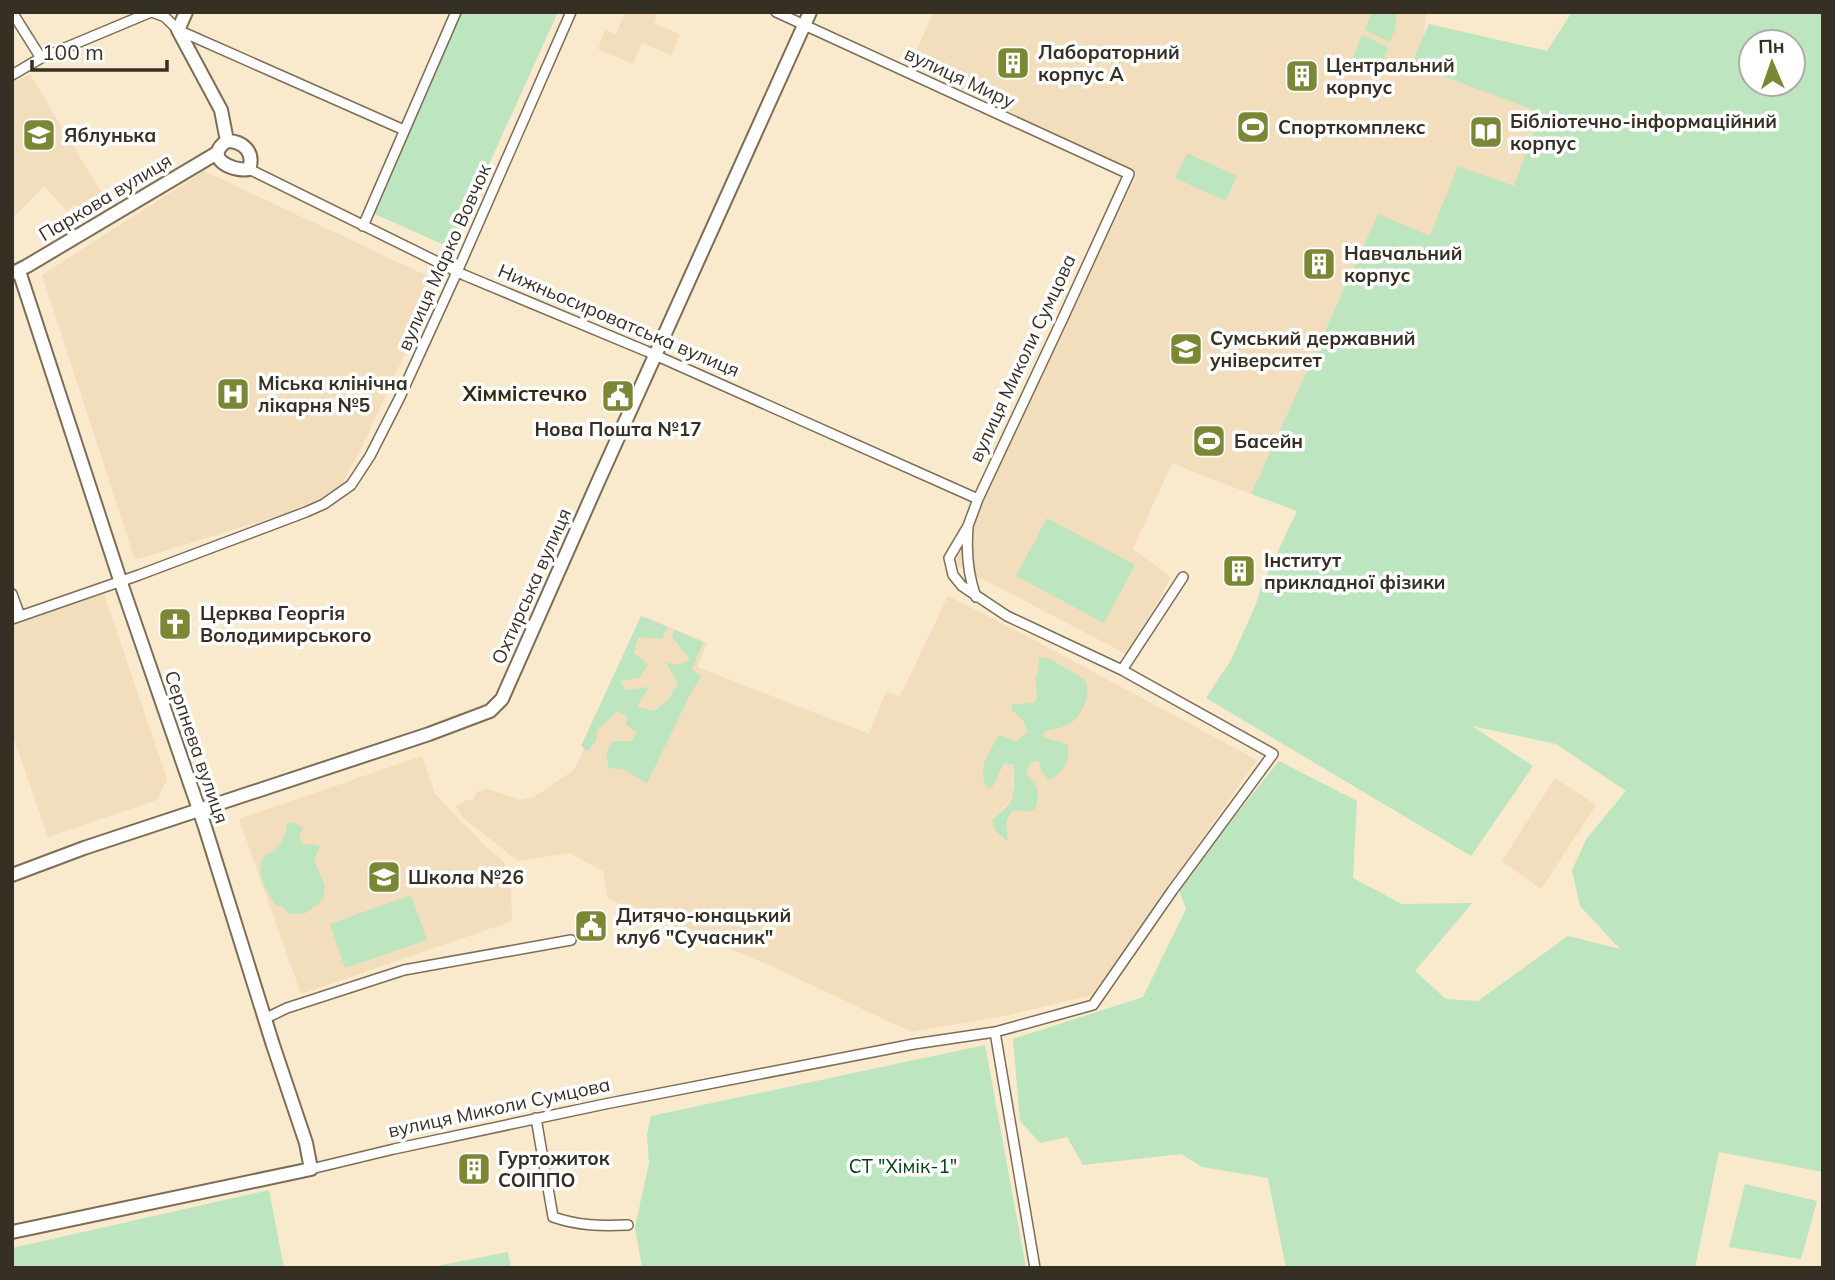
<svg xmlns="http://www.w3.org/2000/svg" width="1835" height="1280" viewBox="0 0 1835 1280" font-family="Mulish,sans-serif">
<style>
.built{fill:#f2debc;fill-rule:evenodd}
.green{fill:#bde5bf;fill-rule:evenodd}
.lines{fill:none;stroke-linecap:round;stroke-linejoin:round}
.street-casing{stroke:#7c6d55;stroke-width:12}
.secondary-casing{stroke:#7c6d55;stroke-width:16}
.street{stroke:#fff;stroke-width:9}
.secondary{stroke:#fff;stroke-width:12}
.labels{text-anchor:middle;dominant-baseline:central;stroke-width:7;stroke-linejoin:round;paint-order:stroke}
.poi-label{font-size:19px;font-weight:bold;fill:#352f24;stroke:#fff;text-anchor:start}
.street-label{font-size:19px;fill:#352f24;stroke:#fff}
.park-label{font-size:19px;fill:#004010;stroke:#fff}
.neighbourhood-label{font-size:21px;font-weight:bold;fill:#332710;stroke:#fff}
</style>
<rect width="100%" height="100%" fill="#f9e9cd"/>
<path class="built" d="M625 12H658L654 23 680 34 671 55 642 43 633 64 598 49 605 30 616 35Z
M934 12H1426L1424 36 1412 64 1541 113 1514 187 1430 236 1378 215 1251 494 1172 463 1133 549 1171 577 1128 655 954 564 1137 174 908 68Z
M30 74 102 194 81 210 75 204 67 211 44 186 12 219V83Z
M204 171 438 281 367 436 343 483 326 496 290 512 135 560 42 275Z
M104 594 167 779 157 800 48 837 12 733V625Z
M948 596 1013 629 1257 760 1092 995 1009 1015 911 1032 776 968 608 899 603 871 569 853 518 861 463 818 456 807 466 800 474 799 477 792 487 789 521 800 534 797 574 770 646 617 707 643 697 667 869 734 886 692 900 696ZM1038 673 1071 723 1044 732 1043 737 1042 772 1039 761H1034L1030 764 1026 774 1039 800 1034 810 1029 812 1014 810 1010 814 1007 824V841L992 820 1011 800 1014 795 1012 785 1014 765 1004 762 1016 741 1028 732 1023 721 1011 709 1012 704 1034 703 1037 699 1035 678Z
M422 756 435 794 488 849 505 863 511 891 512 921 301 994 239 819Z
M1555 778 1596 805 1541 889 1502 861Z"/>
<path class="green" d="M460 12H558L451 248 370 212Z
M1372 12H1397L1395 29 1390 42 1365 30Z
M1572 12H1823V1172L1719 1152 1695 1268H1286L1268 1178 1202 1167 1181 1154 1083 1165 1067 1137 1040 1143 1020 1121 1013 1039 1143 997 1186 909 1178 887 1279 761 1357 801 1353 878 1402 904 1472 903 1415 971 1446 999 1478 1001 1568 936 1620 949 1580 906 1572 870 1587 838 1626 791 1556 744 1472 726 1533 766 1471 856 1206 698 1231 660 1256 604 1261 587 1297 511 1251 494 1378 214 1430 236 1458 166 1514 186 1541 113 1411 64 1429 24 1547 51ZM1751 42H1793V84H1751Z
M1362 35 1388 47 1379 74 1352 61Z
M1187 153 1237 176 1225 201 1175 178Z
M1047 518 1135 565 1104 623 1016 576Z
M641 616 668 627 662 639 638 637 634 653 648 664 639 678 621 681 625 690 649 687 637 707 655 711 667 701 678 684 666 662 677 665 690 660 672 637 675 630 703 642 692 669 701 677 691 693 647 783 623 769 609 768 606 753 613 741H632L637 733 626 725 627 717 618 711 597 730 596 741 588 751 581 746Z
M1039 658H1048L1084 679C1093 690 1083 715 1071 723 1064 728 1052 729 1044 732L1043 737 1067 744C1072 759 1063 773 1049 780L1042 772 1039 761H1034L1030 764 1026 774C1038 785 1041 794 1035 809L1029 812 1014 810C1004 818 1007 831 1008 842L995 830 992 820C998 814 1008 807 1012 799 1014 795 1014 772 1014 765L1004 763 992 788 986 787C977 765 989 754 999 735L1016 741 1028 732 1023 721 1011 709 1012 704 1034 703 1037 699 1035 678 1038 673Z
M292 822 303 827 299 836 303 845 314 844 320 846 314 860 325 886 324 897 317 905 304 914H289L284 908 275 904C267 893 253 868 265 856 268 853 272 853 275 850 282 843 286 834 287 824Z
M411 895 427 940 345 968 330 924Z
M985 1045 1026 1268H642L635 1227 649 1163 647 1134 651 1116Z
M1745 1184 1817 1201 1801 1259 1729 1247Z
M269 1190 284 1268H12V1248Z
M508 1252 511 1268H426Z"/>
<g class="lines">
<defs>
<path id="street" d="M12 12 41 58
M152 12 165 17 178 30 404 130
M12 75 41 58 151 12
M249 169 464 275 646 351 978 499
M363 226 456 12
M968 528C966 552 968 575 976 597
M12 594 20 616
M12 619 139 575 306 512 324 504 351 485 370 456 399 399 457 272 571 12
M1122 670 1183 577
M264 1019 287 1008 404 970 571 940
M995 1032 1035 1268
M536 1118 553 1217C579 1226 601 1226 628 1225
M311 1169 394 1149 605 1104 914 1044 995 1032 1093 1005 1172 891 1273 754 1122 670 1007 616 962 586 953 575 949 558 968 526 978 499 1063 318 1129 174 776 12"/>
<path id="secondary" d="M186 12 178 30 221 110 227 141
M227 141C243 141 255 152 249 169 231 172 203 157 227 141Z
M13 273 27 266 217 153
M12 875 84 848 429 734 490 711 502 699 598 482 810 12
M12 1232 311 1169 306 1143 273 1045 205 827 122 586 19 271"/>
</defs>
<use href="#street" class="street-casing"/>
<use href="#secondary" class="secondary-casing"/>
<use href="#street" class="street"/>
<use href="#secondary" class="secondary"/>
</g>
<defs>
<symbol id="building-square" viewBox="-11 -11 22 22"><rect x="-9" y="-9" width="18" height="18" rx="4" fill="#7b8734" stroke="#fff"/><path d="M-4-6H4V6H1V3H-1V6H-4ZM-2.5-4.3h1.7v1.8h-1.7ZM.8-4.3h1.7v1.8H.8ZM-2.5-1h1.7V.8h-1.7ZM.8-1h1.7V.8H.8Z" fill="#fff"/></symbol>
<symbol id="stadium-square" viewBox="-11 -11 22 22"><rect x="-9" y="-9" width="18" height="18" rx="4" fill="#7b8734" stroke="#fff"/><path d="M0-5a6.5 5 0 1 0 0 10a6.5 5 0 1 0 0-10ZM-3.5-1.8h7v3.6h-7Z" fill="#fff"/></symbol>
<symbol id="library-square" viewBox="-11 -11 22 22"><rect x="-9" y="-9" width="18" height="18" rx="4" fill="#7b8734" stroke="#fff"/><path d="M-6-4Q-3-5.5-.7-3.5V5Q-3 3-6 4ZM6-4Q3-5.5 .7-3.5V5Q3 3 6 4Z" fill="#fff"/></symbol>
<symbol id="school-square" viewBox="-11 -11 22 22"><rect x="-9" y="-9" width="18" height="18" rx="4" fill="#7b8734" stroke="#fff"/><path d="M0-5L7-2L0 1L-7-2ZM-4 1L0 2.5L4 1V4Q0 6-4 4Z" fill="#fff"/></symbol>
<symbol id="university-square" viewBox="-11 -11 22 22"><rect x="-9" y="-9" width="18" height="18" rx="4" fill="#7b8734" stroke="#fff"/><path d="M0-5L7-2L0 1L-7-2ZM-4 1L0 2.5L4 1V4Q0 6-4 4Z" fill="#fff"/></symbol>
<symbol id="hospital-square" viewBox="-11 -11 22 22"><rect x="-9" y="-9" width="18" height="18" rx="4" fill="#7b8734" stroke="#fff"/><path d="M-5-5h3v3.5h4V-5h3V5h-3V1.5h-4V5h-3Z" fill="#fff"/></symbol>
<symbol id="civic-square" viewBox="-11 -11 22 22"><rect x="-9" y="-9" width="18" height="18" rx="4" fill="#7b8734" stroke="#fff"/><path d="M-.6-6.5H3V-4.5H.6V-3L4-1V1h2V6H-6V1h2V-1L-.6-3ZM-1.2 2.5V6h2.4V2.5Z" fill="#fff"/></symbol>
<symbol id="church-square" viewBox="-11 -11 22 22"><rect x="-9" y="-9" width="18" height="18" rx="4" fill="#7b8734" stroke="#fff"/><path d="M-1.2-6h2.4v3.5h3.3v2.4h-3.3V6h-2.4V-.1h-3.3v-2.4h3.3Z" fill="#fff"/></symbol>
</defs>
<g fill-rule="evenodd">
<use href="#building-square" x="994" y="44" width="38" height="38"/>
<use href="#building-square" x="1283" y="57" width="38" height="38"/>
<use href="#stadium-square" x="1234" y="108" width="38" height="38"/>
<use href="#library-square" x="1467" y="113" width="38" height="38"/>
<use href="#school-square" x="20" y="116" width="38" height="38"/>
<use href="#building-square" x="1300" y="245" width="38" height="38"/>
<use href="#university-square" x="1167" y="330" width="38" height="38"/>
<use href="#hospital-square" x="214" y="375" width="38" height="38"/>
<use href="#civic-square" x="599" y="377" width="38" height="38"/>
<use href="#stadium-square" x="1190" y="422" width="38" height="38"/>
<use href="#building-square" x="1220" y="552" width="38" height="38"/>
<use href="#church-square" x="156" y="605" width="38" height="38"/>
<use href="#school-square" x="365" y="858" width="38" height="38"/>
<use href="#civic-square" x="572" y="907" width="38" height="38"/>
<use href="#building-square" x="455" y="1150" width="38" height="38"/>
</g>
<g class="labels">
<g class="poi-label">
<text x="1038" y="52">Лабораторний<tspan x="1038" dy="22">корпус А</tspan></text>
<text x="1326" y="65">Центральний<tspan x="1326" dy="22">корпус</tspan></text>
<text x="1510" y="121">Бібліотечно-інформаційний<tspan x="1510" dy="22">корпус</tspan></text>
<text x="1278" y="127">Спорткомплекс</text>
<text x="64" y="135">Яблунька</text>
<text x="1344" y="253">Навчальний<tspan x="1344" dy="22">корпус</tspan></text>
<text x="1210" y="338">Сумський державний<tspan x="1210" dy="22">університет</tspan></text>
<text x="258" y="383">Міська клінічна<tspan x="258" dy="22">лікарня №5</tspan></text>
<text x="618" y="429" text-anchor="middle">Нова Пошта №17</text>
<text x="1234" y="441">Басейн</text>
<text x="1264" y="560">Інститут<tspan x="1264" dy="22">прикладної фізики</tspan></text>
<text x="200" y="613">Церква Георгія<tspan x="200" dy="22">Володимирського</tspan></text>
<text x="408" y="877">Школа №26</text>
<text x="616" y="915">Дитячо-юнацький<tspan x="616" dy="22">клуб "Сучасник"</tspan></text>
<text x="498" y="1158">Гуртожиток<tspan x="498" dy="22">СОІППО</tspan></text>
</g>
<g class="street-label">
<text transform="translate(960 77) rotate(25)">вулиця Миру</text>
<text transform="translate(105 197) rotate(-31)">Паркова вулиця</text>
<text transform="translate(444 257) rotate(-66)">вулиця Марко Вовчок</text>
<text transform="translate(619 320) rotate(23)">Нижньосироватська вулиця</text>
<text transform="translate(1022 358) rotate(-65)">вулиця Миколи Сумцова</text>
<text transform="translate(531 586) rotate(-66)">Охтирська вулиця</text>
<text transform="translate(197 747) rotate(71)">Серпнева вулиця</text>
<text transform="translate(499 1107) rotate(-12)">вулиця Миколи Сумцова</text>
</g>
<g class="park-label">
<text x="903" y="1166">СТ "Хімік-1"</text>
</g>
<g class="neighbourhood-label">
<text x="525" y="393">Хіммістечко</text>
</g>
</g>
<rect width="1835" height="1280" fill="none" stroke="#352f24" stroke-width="28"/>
<g transform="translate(1772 63) rotate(358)"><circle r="33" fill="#ffffff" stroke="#aeaca7" stroke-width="2"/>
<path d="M0-5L12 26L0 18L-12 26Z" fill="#7b8734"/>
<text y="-10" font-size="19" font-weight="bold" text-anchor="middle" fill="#352f24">Пн</text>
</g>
<path d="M32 60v10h135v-10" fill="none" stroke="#352f24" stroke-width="3.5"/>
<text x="42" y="60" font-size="21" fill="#352f24" stroke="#ffffff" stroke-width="5" paint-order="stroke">100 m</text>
</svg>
